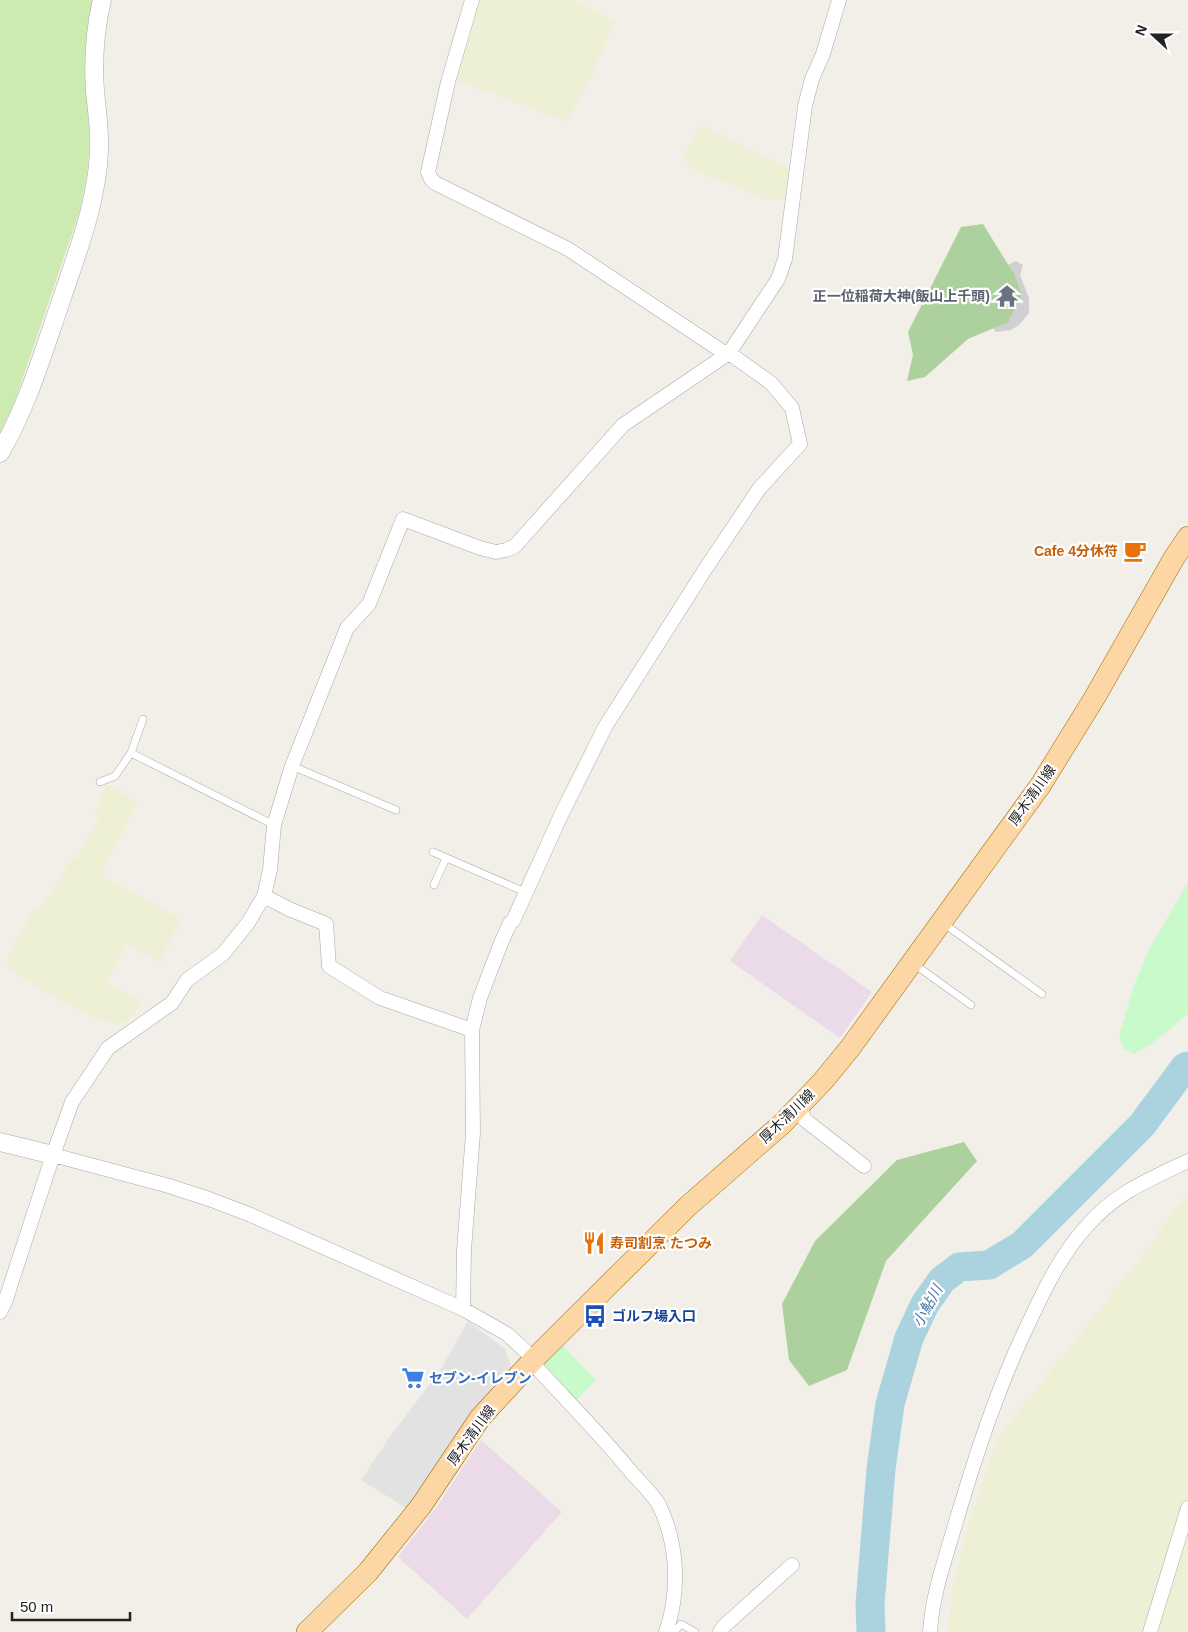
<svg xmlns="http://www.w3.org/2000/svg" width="1188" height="1632" viewBox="0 0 1188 1632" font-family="Arial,'Noto Sans JP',sans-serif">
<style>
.industrial{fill:#ebdbe8}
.religious{fill:#d0d0d0}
.farmland{fill:#eef0d5}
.grass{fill:#cdebb0}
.forest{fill:#add19e}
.park{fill:#c8facc}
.parking{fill:#e2e2e2}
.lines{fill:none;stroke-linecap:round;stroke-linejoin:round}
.river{stroke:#aad3df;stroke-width:29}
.service-casing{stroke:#a9a9a9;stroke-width:8}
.minor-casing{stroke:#a9a9a9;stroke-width:15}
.tertiary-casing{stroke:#a9a9a9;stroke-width:19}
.primary-casing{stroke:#a06b00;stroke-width:22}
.service{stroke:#fff;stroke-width:7}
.minor{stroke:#fff;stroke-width:14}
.tertiary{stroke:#fff;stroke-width:18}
.primary{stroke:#fcd6a4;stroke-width:21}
.labels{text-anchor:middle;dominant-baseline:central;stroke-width:4.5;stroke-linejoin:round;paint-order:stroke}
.worship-label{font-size:14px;font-weight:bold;fill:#5b616d;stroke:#fff;text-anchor:end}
.food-label{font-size:14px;font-weight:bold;fill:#c56008;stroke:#fff;text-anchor:end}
.street-label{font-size:14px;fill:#222;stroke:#fff}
.transit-label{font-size:14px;font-weight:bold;fill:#164399;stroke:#fff;text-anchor:start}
.shop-label{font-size:14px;font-weight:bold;fill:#366cbe;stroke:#fff;text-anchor:start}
.water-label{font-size:15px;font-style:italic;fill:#4a7aab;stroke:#fff}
</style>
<rect width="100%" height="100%" fill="#f2efe9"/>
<path class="industrial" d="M762 915 872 992 840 1038 730 961Z
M481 1440 562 1512 467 1619 398 1557 438 1505Z"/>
<path class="religious" d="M1016 261 1023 265 1020 275 1029 298V313L1019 325 1011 330 996 332 982 315 1004 267Z"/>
<path class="farmland" d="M474 0H572L616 20 594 70 567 122 452 78Z
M701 124 719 135 789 168 786 200H767L690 168 682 158Z
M106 785 114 787 138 803 100 874 181 919 160 961 126 944 107 982 119 990 140 1000 136 1014 118 1026 88 1015 40 989 9 968 7 963 9 953 21 934 31 912 37 910 45 901 72 859 76 860 99 818 95 814Z
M1188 1195V1632H948L952 1589 967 1528 998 1437 1146 1251 1173 1211Z"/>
<path class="grass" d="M0 0H93C88 26 84 53 85 80 87 104 91 128 89 153 88 172 84 191 80 210L16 398 0 433Z"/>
<path class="forest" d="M983 224 1014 274 1022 295 1008 322 968 339 925 377 907 381 913 355 908 332 961 227Z
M964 1142 977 1161 886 1261 847 1370 809 1386 789 1360 782 1304 815 1241 897 1160Z"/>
<path class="park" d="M1188 882V1014L1152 1044 1134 1054 1124 1049 1119 1036 1133 988 1148 951Z
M562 1345 596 1380 575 1401 545 1371 544 1363Z"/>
<path class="parking" d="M468 1321 505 1349 512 1369 406 1508 361 1480 391 1435 440 1371Z"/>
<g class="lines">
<path class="river" d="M871 1632 870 1604 881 1469 890 1404 909 1338 925 1304 942 1280 959 1267 989 1265 1022 1245 1142 1125 1185 1067 1188 1066"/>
<defs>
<path id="service" d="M131 753 274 825
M292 766 396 810
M100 782 115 776 131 753 143 719
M433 852 525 892
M434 885 446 858
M943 923 1042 994
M914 964 971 1005
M674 1632 681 1624 695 1632"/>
<path id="minor" d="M472 0 448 82 428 172 431 179 435 183 568 249 726 354
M264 896 289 909 326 924 329 966 380 998 472 1030
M799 1107 805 1120 864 1166
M53 1155 72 1102 108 1048 172 1003 187 980 223 954 248 923 264 896 270 870 274 825 292 766 347 628 369 604 403 519 480 548 496 552 506 550 515 546 623 425 729 353 778 279 785 259 805 106 812 79 823 54 839 0
M463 1309 464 1250 473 1133 472 1030 480 998 501 943 510 923 513 921 562 813 605 727 706 568 759 489 800 444 792 408 771 383 729 353
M0 1312 5 1302 53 1155 169 1186 209 1199 251 1215 463 1309 507 1334 534 1359 537 1368C569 1403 602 1436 632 1473 641 1483 653 1494 659 1505 678 1544 680 1591 666 1632
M720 1632 724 1626 792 1565
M930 1632C932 1596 945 1560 955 1525 976 1454 999 1383 1032 1316 1047 1284 1063 1252 1087 1226 1115 1193 1150 1179 1188 1161
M1150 1632 1188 1508"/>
<path id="tertiary" d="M0 453C28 405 44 350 62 298 78 250 97 202 99 151 100 131 97 111 95 91 93 61 95 29 102 0
M0 1142 53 1155"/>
<path id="primary" d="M307 1632 368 1572 421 1506 480 1418 534 1359 688 1206 782 1124 823 1081 850 1048 1040 786 1095 697 1174 558 1188 537"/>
</defs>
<use href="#service" class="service-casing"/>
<use href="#minor" class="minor-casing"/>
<use href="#tertiary" class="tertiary-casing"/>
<use href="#primary" class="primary-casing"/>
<use href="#service" class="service"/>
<use href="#minor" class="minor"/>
<use href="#tertiary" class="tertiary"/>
<use href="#primary" class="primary"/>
</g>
<defs>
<symbol id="temple-bare" viewBox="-9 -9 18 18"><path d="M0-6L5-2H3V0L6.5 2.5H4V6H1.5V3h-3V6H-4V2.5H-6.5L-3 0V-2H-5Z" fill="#6b7280" stroke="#fff" stroke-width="2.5" paint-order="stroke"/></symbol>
<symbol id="cafe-bare" viewBox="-9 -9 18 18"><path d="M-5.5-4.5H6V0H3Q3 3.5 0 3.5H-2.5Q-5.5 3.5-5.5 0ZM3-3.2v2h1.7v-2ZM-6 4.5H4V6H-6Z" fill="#e8710a" stroke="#fff" stroke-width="2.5" paint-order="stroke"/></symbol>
<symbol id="restaurant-bare" viewBox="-9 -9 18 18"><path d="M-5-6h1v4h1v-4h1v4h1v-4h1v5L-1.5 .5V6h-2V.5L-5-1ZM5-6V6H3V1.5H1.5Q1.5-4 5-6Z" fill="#e8710a" stroke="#fff" stroke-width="2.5" paint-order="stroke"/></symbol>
<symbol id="bus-bare" viewBox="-9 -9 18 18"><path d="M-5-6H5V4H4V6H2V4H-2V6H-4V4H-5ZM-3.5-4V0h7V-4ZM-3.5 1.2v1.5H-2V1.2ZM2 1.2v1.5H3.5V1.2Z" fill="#1a4fb4" stroke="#fff" stroke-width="2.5" paint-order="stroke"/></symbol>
<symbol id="supermarket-bare" viewBox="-9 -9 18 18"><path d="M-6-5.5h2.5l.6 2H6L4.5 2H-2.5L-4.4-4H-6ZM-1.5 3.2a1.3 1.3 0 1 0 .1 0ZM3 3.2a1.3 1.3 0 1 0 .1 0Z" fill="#3f7fe0" stroke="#fff" stroke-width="2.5" paint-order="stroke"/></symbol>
</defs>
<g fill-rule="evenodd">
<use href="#temple-bare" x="991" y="280" width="32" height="32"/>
<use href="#cafe-bare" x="1119" y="535" width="32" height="32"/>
<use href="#restaurant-bare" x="578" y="1227" width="32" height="32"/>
<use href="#bus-bare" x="579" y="1300" width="32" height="32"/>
<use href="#supermarket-bare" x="397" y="1362" width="32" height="32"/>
</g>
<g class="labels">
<g class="worship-label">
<text x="990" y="296">正一位稲荷大神(飯山上千頭)</text>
</g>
<g class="food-label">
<text x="1118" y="551">Cafe 4分休符</text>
<text x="610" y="1243" text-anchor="start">寿司割烹 たつみ</text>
</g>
<g class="street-label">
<text transform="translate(1032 795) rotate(-55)">厚木清川線</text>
<text transform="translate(787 1116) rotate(-44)">厚木清川線</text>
<text transform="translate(471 1435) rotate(-54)">厚木清川線</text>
</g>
<g class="transit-label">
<text x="612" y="1316">ゴルフ場入口</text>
</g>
<g class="shop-label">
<text x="429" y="1378">セブン-イレブン</text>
</g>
<g class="water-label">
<text transform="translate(927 1306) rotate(-61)">小鮎川</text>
</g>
</g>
<g transform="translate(1153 35) rotate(291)" stroke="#ffffff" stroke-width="4" paint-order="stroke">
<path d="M0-4L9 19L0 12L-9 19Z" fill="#222222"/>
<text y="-8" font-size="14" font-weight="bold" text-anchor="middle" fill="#222222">N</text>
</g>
<path d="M12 1612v8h118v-8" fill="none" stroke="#222222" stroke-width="2.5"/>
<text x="20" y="1612" font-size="15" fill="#222222" stroke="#ffffff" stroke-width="4" paint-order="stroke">50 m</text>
</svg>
